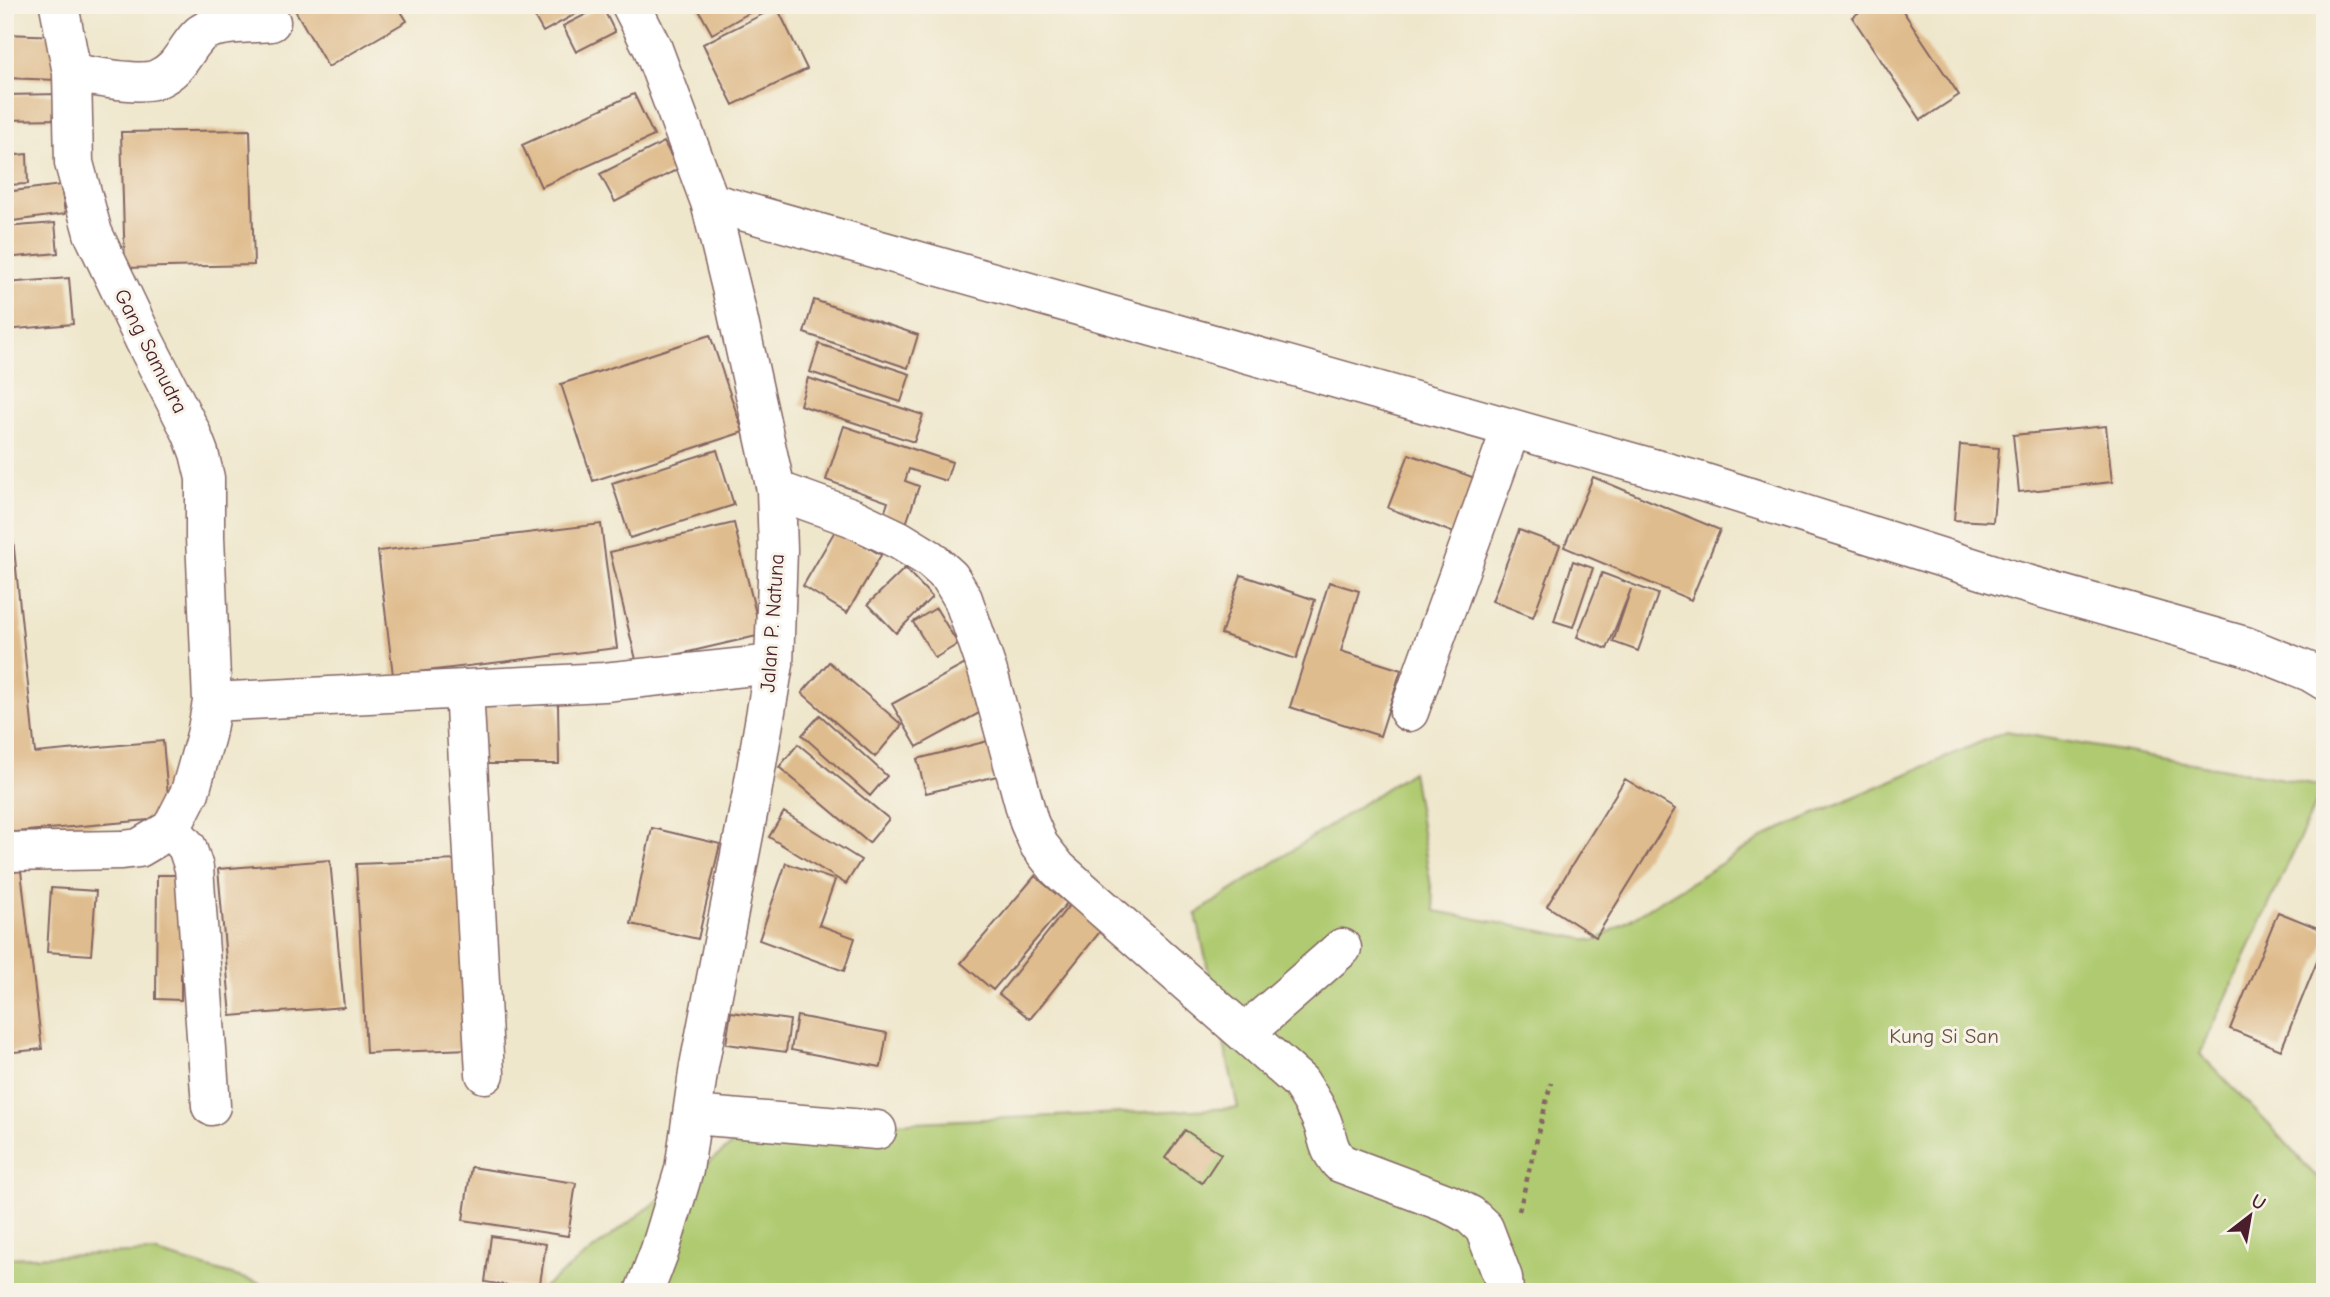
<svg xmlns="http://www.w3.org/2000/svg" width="2330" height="1297" viewBox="0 0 2330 1297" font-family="'Comic Neue',sans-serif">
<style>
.green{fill:#afca70;stroke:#7c744e;stroke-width:2}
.building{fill:#dfbc8d}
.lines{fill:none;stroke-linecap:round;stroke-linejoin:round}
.minor-casing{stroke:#846563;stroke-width:41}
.path{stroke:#846563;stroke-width:4.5;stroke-dasharray:5 5;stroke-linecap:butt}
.minor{stroke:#fff;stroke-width:38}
.labels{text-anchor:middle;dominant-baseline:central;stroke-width:6;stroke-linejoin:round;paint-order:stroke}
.street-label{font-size:21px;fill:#4a1f2b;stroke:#f7f3e8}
.park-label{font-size:21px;fill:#685240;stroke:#f7f3e8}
</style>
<rect width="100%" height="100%" fill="#f7f3e8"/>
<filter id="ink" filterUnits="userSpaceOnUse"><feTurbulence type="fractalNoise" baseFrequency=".0143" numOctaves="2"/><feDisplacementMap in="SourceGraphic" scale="14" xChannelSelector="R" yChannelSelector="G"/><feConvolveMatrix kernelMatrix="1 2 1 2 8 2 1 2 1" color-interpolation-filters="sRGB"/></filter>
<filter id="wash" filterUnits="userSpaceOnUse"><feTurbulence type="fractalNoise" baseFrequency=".00686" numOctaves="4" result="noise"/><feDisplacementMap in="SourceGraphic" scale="28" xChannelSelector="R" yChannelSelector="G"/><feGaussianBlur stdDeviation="1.57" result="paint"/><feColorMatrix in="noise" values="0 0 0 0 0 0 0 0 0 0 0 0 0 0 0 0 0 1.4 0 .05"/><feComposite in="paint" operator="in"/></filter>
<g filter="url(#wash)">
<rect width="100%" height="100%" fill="#efe7cc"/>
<path class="green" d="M2006 731 2324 786 2200 1054 2278 1134 2325 1187V1292H537L753 1129 1238 1108 1196 914 1412 771 1435 911 1595 941 1771 833Z
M154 1252 290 1292H5V1258Z"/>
<g id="blocks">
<path class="building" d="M292 5H397L407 21 328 67Z
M528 5H592L543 32Z
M696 5H763L712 34Z
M1871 5H1899L1959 95 1921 120 1852 17Z
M602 6 615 32 576 52 563 26Z
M777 7 807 69 733 105 703 44Z
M5 34 59 36 58 80 5 78Z
M60 94V119L5 120V95Z
M634 94 654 136 541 187 522 145Z
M250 130 254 265 125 268 121 132Z
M664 142 678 169 615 202 600 174Z
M27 154 28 184 5 185V156Z
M61 185 65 214 5 222V192Z
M55 223 58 253 5 258V227Z
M69 278 73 324 5 330V283Z
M814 300 918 335 908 368 804 333Z
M710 335 743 432 593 481 561 384Z
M819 344 910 374 901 402 810 372Z
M808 378 923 415 914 442 800 405Z
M844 426 952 462 946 481 909 469 905 481 919 486 905 527 882 520 888 502 826 480Z
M2106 426 2112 482 2019 492 2013 435Z
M1960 445 1999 448 1993 522 1954 520Z
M717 450 734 505 630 538 612 483Z
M1409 454 1475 478 1454 533 1388 508Z
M1593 477 1720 530 1691 600 1564 547Z
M9 500 35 753 163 741 170 818 5 833V501Z
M734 523 761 635 637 664 610 552Z
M601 524 617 648 393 675 378 551Z
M836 529 881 555 847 613 803 586Z
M1519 530 1560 545 1533 617 1492 601Z
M1573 561 1593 568 1573 627 1554 621Z
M905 568 932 597 896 633 868 604Z
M1602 573 1658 594 1638 651 1613 642 1631 589 1607 649 1577 637Z
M1241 575 1315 600 1296 659 1221 634Z
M1329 582 1359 591 1341 651 1401 670 1380 736 1290 707Z
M936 608 958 644 935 658 913 622Z
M829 662 902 725 875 757 802 693Z
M967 663 992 706 917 747 892 704Z
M558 704 559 764H477L476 705Z
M820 715 887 776 870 796 802 735Z
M988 741 997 776 926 793 917 759Z
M798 744 889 819 869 843 779 767Z
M1625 779 1675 809 1596 937 1547 906Z
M784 812 861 860 846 884 769 837Z
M652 828 720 844 698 939 631 924Z
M330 860 344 1007 231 1016 218 869Z
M459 860 470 1049 366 1053 356 864Z
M786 863 835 880 819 925 855 938 844 971 759 940Z
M21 871 42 1049 5 1053V873Z
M157 875H181V1000L156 999Z
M1035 876 1067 903 993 990 961 963Z
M51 888 96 891 91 955 47 952Z
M1071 903 1103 928 1030 1019 999 994Z
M2278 912 2325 931V942L2281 1050 2230 1029Z
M731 1012 790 1020 786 1052 726 1044Z
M797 1016 887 1033 881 1067 791 1050Z
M1185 1130 1221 1154 1202 1183 1165 1158Z
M471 1167 576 1183 568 1236 463 1220Z
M491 1236 546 1244 539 1290 485 1282Z"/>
</g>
</g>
<g filter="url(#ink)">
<use href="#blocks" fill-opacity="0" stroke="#846563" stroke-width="2"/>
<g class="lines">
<defs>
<path id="minor" d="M631 5 653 49 710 202 736 308 776 490 778 550 774 664 752 793 699 1066 684 1170 660 1250 644 1292
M72 73C92 76 139 86 157 79 180 69 183 52 198 36 211 22 251 24 271 22
M710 202 1702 482 2013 580 2245 646 2310 672 2325 681
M776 490 851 517 899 540 930 559 950 577 963 599 988 672 1029 822 1039 845 1058 869 1300 1082C1309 1096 1319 1111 1324 1127 1330 1146 1327 1146 1340 1163L1449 1204 1470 1215 1484 1228 1503 1278 1504 1292
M464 689 485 1074
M212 702 604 682 774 664
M1409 712 1511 429
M171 829 187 847 194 868 211 1106
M5 852 122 850 139 848 171 829 190 792 206 735 212 702 205 537V478L199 453 191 432 144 340 93 233 74 163 72 73 59 5
M1245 1033 1342 948
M692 1115 877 1130"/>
</defs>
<use href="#minor" class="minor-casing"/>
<path class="path" d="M1519 1211 1551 1083"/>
<use href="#minor" class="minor"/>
</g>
</g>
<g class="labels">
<g class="street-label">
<text transform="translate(151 351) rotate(63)">Gang Samudra</text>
<text transform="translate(772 623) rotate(-86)">Jalan P. Natuna</text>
</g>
<g class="park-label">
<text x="1944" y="1036">Kung Si San</text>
</g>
</g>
<rect width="2330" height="1297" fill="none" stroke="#f7f3e8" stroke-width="28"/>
<g transform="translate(2250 1216) rotate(31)" stroke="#f7f3e8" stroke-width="5" paint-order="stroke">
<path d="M0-5L12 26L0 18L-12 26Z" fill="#4a1f2b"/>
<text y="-10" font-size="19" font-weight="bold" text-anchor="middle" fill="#4a1f2b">U</text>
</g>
</svg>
